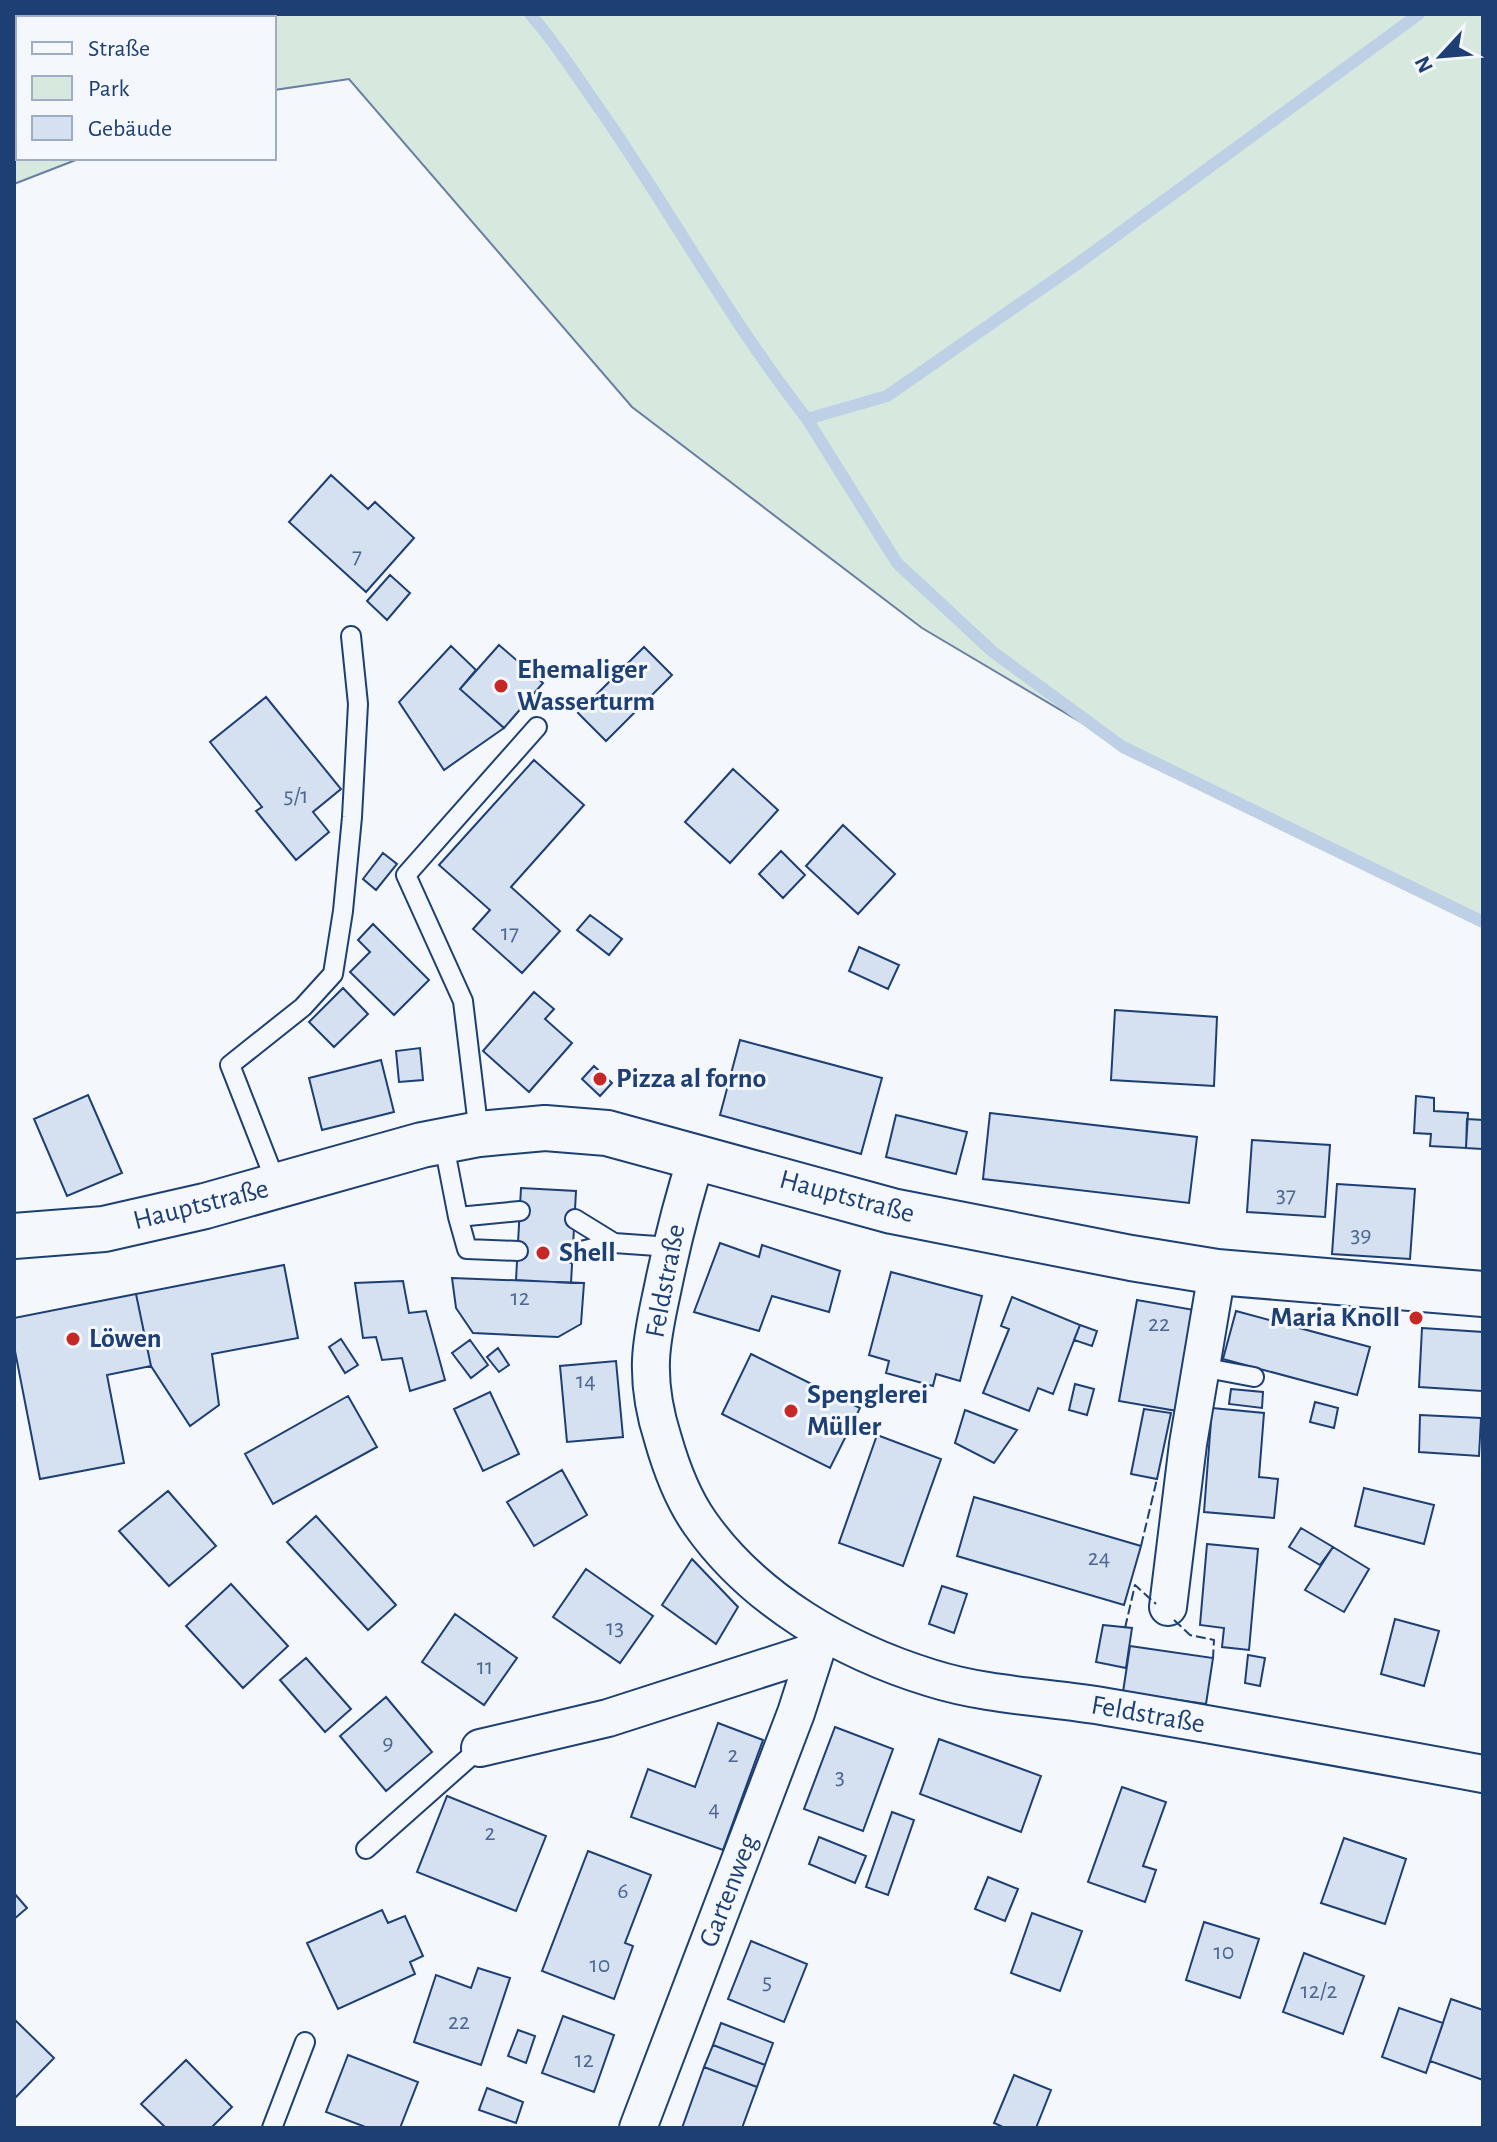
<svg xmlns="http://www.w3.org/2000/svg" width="1497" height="2142" viewBox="0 0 1497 2142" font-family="'Alegreya Sans',sans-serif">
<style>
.green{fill:#d7e8df;stroke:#687fa3;stroke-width:2}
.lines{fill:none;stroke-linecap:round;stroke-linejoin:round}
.stream{stroke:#bed0e5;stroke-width:12}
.building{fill:#d5e0f0;stroke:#1d3f73;stroke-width:2}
.service-casing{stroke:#1d3f73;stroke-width:22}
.minor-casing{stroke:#1d3f73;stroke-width:40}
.secondary-casing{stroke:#1d3f73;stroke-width:48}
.service{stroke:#f4f7fb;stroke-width:18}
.minor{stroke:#f4f7fb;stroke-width:36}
.secondary{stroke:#f4f7fb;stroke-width:44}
.fence{stroke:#1d3f73;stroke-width:2;stroke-dasharray:10 4;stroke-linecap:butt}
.poi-dot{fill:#c62828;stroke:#f4f7fb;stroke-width:3}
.labels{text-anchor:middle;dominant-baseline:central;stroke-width:6;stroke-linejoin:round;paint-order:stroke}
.number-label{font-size:24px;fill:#4b6792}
.poi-label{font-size:28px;font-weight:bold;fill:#1d3f73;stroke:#f4f7fb;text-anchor:start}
.street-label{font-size:28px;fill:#1d3f73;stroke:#f4f7fb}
</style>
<rect width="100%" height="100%" fill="#f4f7fb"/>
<path class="green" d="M14 14H1483V923L1123 747 922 628 632 407 349 79 274 90V18H18V158H81L14 184Z"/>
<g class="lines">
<path class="stream" d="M530 14C556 43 576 76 599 108 670 210 730 321 807 419L887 396 1080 262 1419 14
M807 419 897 563 993 652 1123 747 1483 922"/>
</g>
<path class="building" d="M331 475 368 509 375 502 414 538 366 592 289 522Z
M390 575 410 593 387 620 367 601Z
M499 645 543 683 504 728 460 689Z
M451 646 476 670 460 689 504 728 444 770 399 702Z
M644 647 672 675 606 741 578 713Z
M266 697 341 789 313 812 329 832 296 860 256 811 262 807 210 742Z
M534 760 584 805 511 887 560 931 522 973 473 929 490 910 439 865Z
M733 769 778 810 730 863 685 822Z
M843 825 895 874 858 914 806 866Z
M781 851 805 875 783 898 759 874Z
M383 853 397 864 376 890 363 879Z
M590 915 622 939 609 955 577 930Z
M373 924 429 980 394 1015 350 972 370 952 358 940Z
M859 947 899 965 888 989 849 971Z
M343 988 368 1014 334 1047 309 1022Z
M534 992 554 1009 545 1019 572 1043 529 1092 483 1051Z
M1115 1010 1217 1017 1214 1086 1111 1080Z
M740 1040 882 1078 861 1154 720 1115Z
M420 1048 423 1080 399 1082 396 1051Z
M381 1060 394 1112 322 1130 309 1078Z
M594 1066 612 1083 600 1096 582 1079Z
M88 1095 122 1173 67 1196 34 1119Z
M1416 1096 1434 1098V1111L1468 1113 1466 1148 1430 1146 1431 1134 1414 1133Z
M990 1113 1197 1137 1189 1203 983 1179Z
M896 1115 967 1132 956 1174 886 1157Z
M1467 1119 1483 1120 1482 1149 1466 1148Z
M1252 1140 1330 1145 1325 1217 1247 1212Z
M1337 1184 1415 1189 1410 1259 1332 1254Z
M521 1188 576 1191 571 1283 516 1280Z
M720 1243 759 1257 762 1245 840 1271 829 1312 772 1296 759 1331 694 1312Z
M284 1265 298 1338 212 1354 219 1405 190 1426 151 1366 136 1294Z
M891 1272 982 1296 960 1381 936 1374 933 1386 886 1373 889 1361 869 1355Z
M452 1278 584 1283 581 1324 558 1337 473 1333 456 1308Z
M403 1281 409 1313 426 1311 445 1380 410 1391 402 1358 382 1360 376 1337 363 1338 355 1283Z
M136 1294 151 1366 107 1375 124 1463 40 1479 14 1346V1318Z
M1012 1297 1080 1325 1053 1394 1038 1388 1029 1411 983 1393 1009 1329 1001 1326Z
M1137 1300 1194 1310 1177 1411 1119 1401Z
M1236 1311 1370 1347 1357 1395 1223 1359Z
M1080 1325 1097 1331 1092 1346 1074 1340Z
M1422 1328 1483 1332 1482 1391 1419 1387Z
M341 1339 358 1365 345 1373 329 1347Z
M470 1340 488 1365 471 1378 452 1353Z
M498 1348 509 1365 499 1372 487 1357Z
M751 1354 860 1408 830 1468 722 1414Z
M616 1361 623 1437 567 1442 560 1366Z
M1075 1384 1094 1389 1087 1415 1069 1410Z
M1231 1389 1263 1392 1262 1408 1229 1404Z
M490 1392 519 1454 483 1471 454 1409Z
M348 1396 377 1447 273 1504 245 1454Z
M1315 1402 1338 1408 1334 1428 1310 1422Z
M1212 1408 1264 1413 1259 1477 1278 1479 1274 1518 1204 1512Z
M1144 1409 1171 1413 1157 1479 1131 1474Z
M965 1410 1017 1430 994 1463 955 1443Z
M1420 1415 1481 1418 1479 1456 1419 1452Z
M877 1435 941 1459 903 1566 839 1543Z
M562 1470 587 1515 534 1546 507 1502Z
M1364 1488 1434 1505 1424 1544 1355 1526Z
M168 1491 216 1546 169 1586 119 1531Z
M974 1497 1141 1546 1124 1605 957 1556Z
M316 1516 396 1605 368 1630 287 1542Z
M1301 1528 1333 1547 1320 1565 1289 1547Z
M1207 1544 1258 1549 1249 1650 1222 1647 1224 1628 1200 1625Z
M1333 1547 1369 1569 1344 1612 1305 1590Z
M692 1559 738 1607 716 1644 662 1605Z
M586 1569 653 1616 620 1663 553 1617Z
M231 1584 288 1646 243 1688 186 1626Z
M942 1586 967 1594 954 1633 929 1624Z
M455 1614 517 1658 484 1705 422 1662Z
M1395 1619 1439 1631 1424 1686 1381 1674Z
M1103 1625 1132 1628 1126 1668 1096 1662Z
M1130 1646 1213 1658 1206 1704 1123 1692Z
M1248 1655 1265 1658 1260 1686 1245 1683Z
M306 1658 351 1709 325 1732 280 1680Z
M386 1697 432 1752 386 1791 340 1736Z
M718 1723 763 1740 723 1850 631 1817 648 1769 695 1787Z
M835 1727 893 1749 863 1831 804 1809Z
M939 1739 1041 1776 1021 1832 920 1794Z
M1122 1787 1166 1802 1143 1866 1156 1870 1145 1902 1088 1882Z
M447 1796 546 1836 516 1911 417 1872Z
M892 1812 914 1820 888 1895 866 1887Z
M819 1837 866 1856 855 1883 809 1864Z
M1344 1838 1406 1859 1385 1924 1321 1903Z
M588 1851 651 1875 625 1943 633 1946 614 1999 542 1971Z
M988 1877 1018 1889 1005 1921 975 1909Z
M14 1893 27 1908 14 1919Z
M382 1910 388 1923 405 1916 423 1956 410 1962 415 1974 338 2009 307 1943Z
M1032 1913 1082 1931 1060 1991 1011 1973Z
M1204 1922 1259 1939 1240 1998 1186 1980Z
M751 1941 807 1964 784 2022 728 1999Z
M1304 1953 1364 1976 1343 2034 1283 2012Z
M478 1968 510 1978 481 2065 414 2042 436 1975 471 1988Z
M1451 1999 1483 2010V2080L1430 2061Z
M1399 2008 1443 2023 1426 2073 1382 2057Z
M563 2016 614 2035 594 2092 542 2073Z
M14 2019 54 2058 14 2099Z
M721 2023 773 2043 765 2065 713 2045Z
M518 2030 535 2036 526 2063 508 2056Z
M713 2045 765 2065 757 2087 704 2067Z
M348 2055 418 2082 400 2128H368L326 2112Z
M186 2060 232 2107 211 2128H166L141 2104Z
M704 2067 757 2087 742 2128H682Z
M1014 2075 1051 2090 1036 2128H1005L994 2123Z
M487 2088 523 2102 516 2123 479 2110Z"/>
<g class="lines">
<defs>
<path id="service" d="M479 1134 463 1001 406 875 537 727
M443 1140 458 1217 520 1211
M277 1185 230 1065 303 1007 333 974 343 911 352 817 358 704 351 636
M458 1217 467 1249 518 1251
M575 1219 614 1243 671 1247
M573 1253 614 1243
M1201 1367 1254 1377
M366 1849 480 1748
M272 2128 305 2042"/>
<path id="minor" d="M697 1156C683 1199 672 1243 663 1287 658 1311 652 1335 651 1360 650 1386 655 1414 663 1439 671 1467 683 1499 700 1523 754 1600 843 1651 931 1678 988 1696 1049 1697 1107 1707 1233 1728 1358 1751 1483 1774
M1168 1607 1188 1444 1217 1272
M480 1748 608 1718 813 1652
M638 2128 796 1713 822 1632"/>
<path id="secondary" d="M14 1236 104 1229 205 1206 422 1145 479 1134 545 1128 607 1133 892 1211 1131 1258 1217 1272 1483 1294"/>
</defs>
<use href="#service" class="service-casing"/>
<use href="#minor" class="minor-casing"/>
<use href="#secondary" class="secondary-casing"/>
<use href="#service" class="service"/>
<use href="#minor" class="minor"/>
<use href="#secondary" class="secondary"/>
<path class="fence" d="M1141 1546 1157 1479
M1174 1620 1190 1635 1214 1640 1213 1658
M1125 1628 1135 1585 1156 1604"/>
</g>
<g class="poi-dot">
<circle cx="501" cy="686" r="8"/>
<circle cx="600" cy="1079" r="8"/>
<circle cx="543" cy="1253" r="8"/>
<circle cx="1416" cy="1318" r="8"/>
<circle cx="73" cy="1339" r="8"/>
<circle cx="791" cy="1411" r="8"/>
</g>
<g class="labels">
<g class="number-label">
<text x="357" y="556">7</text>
<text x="296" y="796">5/1</text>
<text x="510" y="933">17</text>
<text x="1286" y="1195">37</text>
<text x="1361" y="1235">39</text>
<text x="520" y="1298">12</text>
<text x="1159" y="1324">22</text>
<text x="586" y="1381">14</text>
<text x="1099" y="1558">24</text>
<text x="615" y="1628">13</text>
<text x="485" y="1667">11</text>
<text x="388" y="1743">9</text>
<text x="733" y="1755">2</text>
<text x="840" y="1777">3</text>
<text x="714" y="1809">4</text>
<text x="490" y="1833">2</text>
<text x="623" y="1891">6</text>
<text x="1224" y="1952">10</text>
<text x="600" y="1965">10</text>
<text x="767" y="1982">5</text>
<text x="1319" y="1991">12/2</text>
<text x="459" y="2022">22</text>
<text x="584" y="2060">12</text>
</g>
<g class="poi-label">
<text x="517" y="670">Ehemaliger<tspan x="517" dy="32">Wasserturm</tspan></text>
<text x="616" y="1079">Pizza al forno</text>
<text x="559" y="1253">Shell</text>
<text x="1400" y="1318" text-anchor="end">Maria Knoll</text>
<text x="89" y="1339">Löwen</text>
<text x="807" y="1395">Spenglerei<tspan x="807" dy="32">Müller</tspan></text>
</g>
<g class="street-label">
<text transform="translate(847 1197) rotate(15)">Hauptstraße</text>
<text transform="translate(201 1205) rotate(-14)">Hauptstraße</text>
<text transform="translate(666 1281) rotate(-79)">Feldstraße</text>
<text transform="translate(1148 1715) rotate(10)">Feldstraße</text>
<text transform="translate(729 1891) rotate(-69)">Gartenweg</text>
</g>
</g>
<rect width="1497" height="2142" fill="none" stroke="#1d3f73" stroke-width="32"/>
<rect x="16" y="16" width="260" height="144" fill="#f4f7fb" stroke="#9eadc5" stroke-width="2"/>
<rect x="32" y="42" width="40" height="12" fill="#f4f7fb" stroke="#9eadc5" stroke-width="2"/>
<text x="88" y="56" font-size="24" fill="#1d3f73">Straße</text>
<rect x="32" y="76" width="40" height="24" fill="#d7e8df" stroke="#9eadc5" stroke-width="2"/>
<text x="88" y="96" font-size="24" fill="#1d3f73">Park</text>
<rect x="32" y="116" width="40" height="24" fill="#d5e0f0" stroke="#9eadc5" stroke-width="2"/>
<text x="88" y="136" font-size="24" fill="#1d3f73">Gebäude</text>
<g transform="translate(1441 56) rotate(244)" stroke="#f4f7fb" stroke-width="6" paint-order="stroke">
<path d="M0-6L14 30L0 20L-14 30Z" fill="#1d3f73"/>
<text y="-12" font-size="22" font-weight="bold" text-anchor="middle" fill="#1d3f73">N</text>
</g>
</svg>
